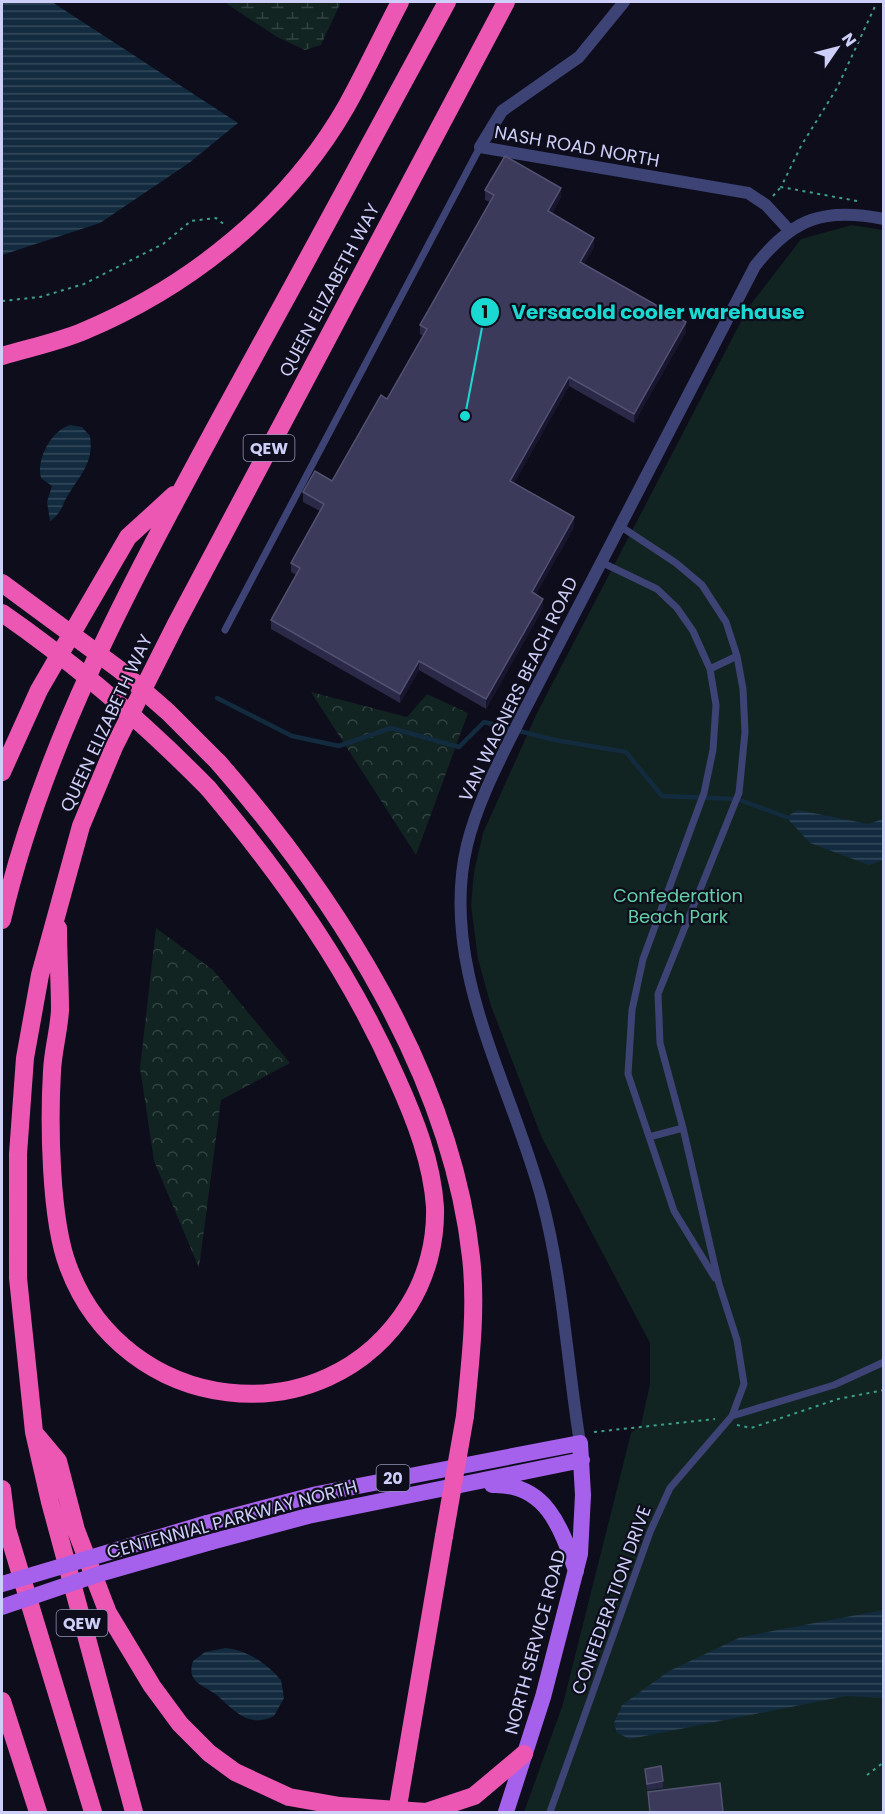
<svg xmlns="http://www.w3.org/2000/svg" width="885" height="1814" viewBox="0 0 885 1814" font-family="Poppins,sans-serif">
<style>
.forest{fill:url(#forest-crowns)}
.wetland{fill:url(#wetland-marsh)}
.park{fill:#112421}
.water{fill:url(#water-rules)}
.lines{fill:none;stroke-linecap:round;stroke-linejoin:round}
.stream{stroke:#132b3f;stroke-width:4.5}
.path{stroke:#3aa08c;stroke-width:2;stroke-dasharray:3 4.5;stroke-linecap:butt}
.service{stroke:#3e4375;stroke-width:7}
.minor{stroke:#3e4375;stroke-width:12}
.tertiary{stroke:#3e4375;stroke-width:12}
.primary{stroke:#a561ec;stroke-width:16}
.motorway{stroke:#eb57b2;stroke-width:18}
.primary-bridge{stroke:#a561ec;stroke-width:16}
.motorway-bridge{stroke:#eb57b2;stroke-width:18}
.wall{fill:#2a2947}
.shaded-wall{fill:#18162e}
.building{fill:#3c3a5a;stroke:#535273;stroke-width:1.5}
.labels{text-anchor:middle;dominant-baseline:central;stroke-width:4.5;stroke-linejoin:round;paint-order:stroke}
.shield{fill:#0e0d1b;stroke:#9495b6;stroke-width:1.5}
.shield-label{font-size:16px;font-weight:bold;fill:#cecff9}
.street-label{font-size:18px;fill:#cecff9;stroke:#0e0d1b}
.park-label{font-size:18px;fill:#63cfa6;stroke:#0e0d1b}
.leader{fill:none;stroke:#1ad9d2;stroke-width:2}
.callout-dot{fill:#1ad9d2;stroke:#0e0d1b;stroke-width:2}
.mark-label{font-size:18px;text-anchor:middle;font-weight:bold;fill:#111}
.callout-label{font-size:20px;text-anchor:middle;font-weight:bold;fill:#1ad9d2;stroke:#0e0d1b;stroke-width:4.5;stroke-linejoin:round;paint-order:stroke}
</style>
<defs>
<pattern id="forest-crowns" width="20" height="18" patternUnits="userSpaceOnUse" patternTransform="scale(1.5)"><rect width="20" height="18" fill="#112421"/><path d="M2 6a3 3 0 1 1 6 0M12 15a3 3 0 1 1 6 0" fill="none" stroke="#324342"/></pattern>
<pattern id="wetland-marsh" width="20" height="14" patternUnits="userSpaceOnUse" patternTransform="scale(1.5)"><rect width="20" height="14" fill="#112421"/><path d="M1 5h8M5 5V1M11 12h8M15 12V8" fill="none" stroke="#324342"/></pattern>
<pattern id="water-rules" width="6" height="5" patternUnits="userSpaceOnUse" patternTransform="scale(1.5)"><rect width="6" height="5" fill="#132b3f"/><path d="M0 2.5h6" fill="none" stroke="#34495c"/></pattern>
</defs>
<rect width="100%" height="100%" fill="#0e0d1b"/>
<path class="forest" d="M311 692 407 717 427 694 468 713 416 855Z
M156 928 213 970 290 1063 221 1100 199 1268 154 1161 140 1068Z"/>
<path class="wetland" d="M224 2H341L321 45 305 50 277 37Z"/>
<path class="park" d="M852 225 883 230V1812H524L563 1704 631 1433 641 1425 650 1384V1343L542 1138 491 1006 478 959 471 905 474 872 483 833 537 713 748 308 801 239Z"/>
<path class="water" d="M2 2H52L238 123 189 163 100 223 2 255Z
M70 425 82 427 90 436C94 462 81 474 68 495 62 505 62 513 50 521L47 502 52 486 41 478C36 459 51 431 70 425Z
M798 810 868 824 883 819V860L869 865 810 843 786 817Z
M883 1610V1698L846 1696 630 1739 617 1733 614 1723 622 1705 669 1671 741 1637Z
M226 1648C249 1651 266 1663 281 1680L284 1698 274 1716C251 1728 236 1713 220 1698 208 1685 185 1685 193 1661L205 1652Z"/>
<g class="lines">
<path class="stream" d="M217 698 292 736 339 746 391 728 459 747 484 722 555 740 626 752 662 796 737 799 786 817"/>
<path class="path" d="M773 196 781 187
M857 201 781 187 801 146 837 88 877 2
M2 301 40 297 84 284 163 244 191 221 216 218 226 226
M737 1425 751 1428 838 1399 884 1390
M594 1432 715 1419
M867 1775 884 1762"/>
<path class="service" d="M601 562 657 589 677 608 693 631 710 669 716 705 713 750 704 793 643 959 632 1010 628 1074 674 1211 715 1278
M225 630 480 147
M710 669 737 656
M649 1137 683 1128
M732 1416 834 1385 884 1362
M550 1812 650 1532 670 1488 732 1416 744 1384 737 1340 719 1284 683 1128 660 1043 658 994 739 793 745 732 743 689 737 656 726 622 702 585 676 563 620 526"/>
<path class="minor" d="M624 2 579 57 502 111 480 147 748 193 766 205 789 230"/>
<path class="tertiary" d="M580 1443C567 1362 563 1279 542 1200 512 1085 438 967 467 845 478 800 500 760 520 719L755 266C793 218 824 207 884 219"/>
<path class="primary" d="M492 1485C546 1483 561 1527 576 1571
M207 1523 317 1494 580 1443 583 1495 580 1554 543 1697 506 1812
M211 1542 308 1516 582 1460"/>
<path class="motorway" d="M2 356C29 348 58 342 84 331 191 286 288 208 346 107 365 73 382 36 400 2
M218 762C336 897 451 1075 471 1257 477 1310 470 1364 465 1416
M2 772 39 690 128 537 174 495
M2 920C44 740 134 578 221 417 297 279 372 140 447 2
M58 928C58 955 60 983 60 1010 59 1030 53 1050 52 1071 49 1122 50 1219 68 1266 123 1415 325 1441 409 1305 427 1276 436 1241 435 1207 432 1162 415 1119 396 1077 349 970 283 877 208 788
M37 1436 58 1461 76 1530 108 1613 152 1686 180 1724 209 1753 235 1772 289 1797 340 1806 426 1812 474 1796 524 1754
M2 1489 7 1529 93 1812
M2 1701 38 1812
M405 1765 444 1536
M134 1812 50 1502 34 1432 18 1278V1154L25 1058 40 975 81 826 114 747 176 624 506 2"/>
<path class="primary-bridge" d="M2 1584 207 1523
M2 1607 99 1574 211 1542"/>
<path class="motorway-bridge" d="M2 583 120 670 168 712 218 762
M2 613C77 665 144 723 208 788
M444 1536 465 1416
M397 1812 405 1765"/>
</g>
<path class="wall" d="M485 190 561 197 552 214 594 247 584 264 686 332 634 423 569 386 514 483 574 527 536 594 543 608 486 709 419 670 400 703 271 629V620L296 575 291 572V563L320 511 303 502V492L332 481 387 399 423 336 420 334V325L490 202 485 200Z
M645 1769 663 1781V1788L647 1790Z"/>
<path class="shaded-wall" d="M561 188V197L548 221V211Z
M594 238V247L580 271V262Z
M686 322V332L634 423V414Z
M569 377V386L510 490V481Z
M574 517V527L532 602V592Z
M543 599V608L486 709V699Z
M419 661V670L400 703V694Z"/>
<path class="building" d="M505 156 561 188 548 211 594 238 580 262 686 322 634 414 569 377 510 481 574 517 532 592 543 599 486 699 419 661 400 694 271 620 300 568 291 563 324 504 303 492 315 471 332 481 381 395 387 399 427 329 420 325 494 195 485 190Z
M661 1766 663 1781 647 1784 645 1769Z
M720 1783 723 1812H650L648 1792Z"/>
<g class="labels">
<g class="shield">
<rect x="243.5" y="435" width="51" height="26" rx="4.5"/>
<rect x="376.5" y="1465" width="33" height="26" rx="4.5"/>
<rect x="56.5" y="1610" width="51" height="26" rx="4.5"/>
</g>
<g class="shield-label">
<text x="269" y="448">QEW</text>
<text x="393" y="1478">20</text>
<text x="82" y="1623">QEW</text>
</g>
<g class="street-label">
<text transform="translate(577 146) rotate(10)">NASH ROAD NORTH</text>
<text transform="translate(329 290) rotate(-62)">QUEEN ELIZABETH WAY</text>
<text transform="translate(518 689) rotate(-64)">VAN WAGNERS BEACH ROAD</text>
<text transform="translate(106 723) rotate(-65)">QUEEN ELIZABETH WAY</text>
<text transform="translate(232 1519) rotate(-15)">CENTENNIAL PARKWAY NORTH</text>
<text transform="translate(611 1600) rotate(-70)">CONFEDERATION DRIVE</text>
<text transform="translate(535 1642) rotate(-75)">NORTH SERVICE ROAD</text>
</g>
<g class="park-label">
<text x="678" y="895">Confederation<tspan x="678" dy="21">Beach Park</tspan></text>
</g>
</g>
<path class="leader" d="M465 416L485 312"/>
<g class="callout-dot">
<circle cx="465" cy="416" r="6"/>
<circle cx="485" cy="312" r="15"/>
</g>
<g class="mark-label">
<text x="485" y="318">1</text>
</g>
<g class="callout-label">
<text x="658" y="319">Versacold cooler warehause</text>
</g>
<rect width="885" height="1814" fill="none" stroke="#cecff9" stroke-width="6"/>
<g transform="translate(837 48) rotate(55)" stroke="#0e0d1b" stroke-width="4.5" paint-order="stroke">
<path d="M0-4.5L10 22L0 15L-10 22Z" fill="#cecff9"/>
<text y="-9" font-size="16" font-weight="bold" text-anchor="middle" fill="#cecff9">N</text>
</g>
</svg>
